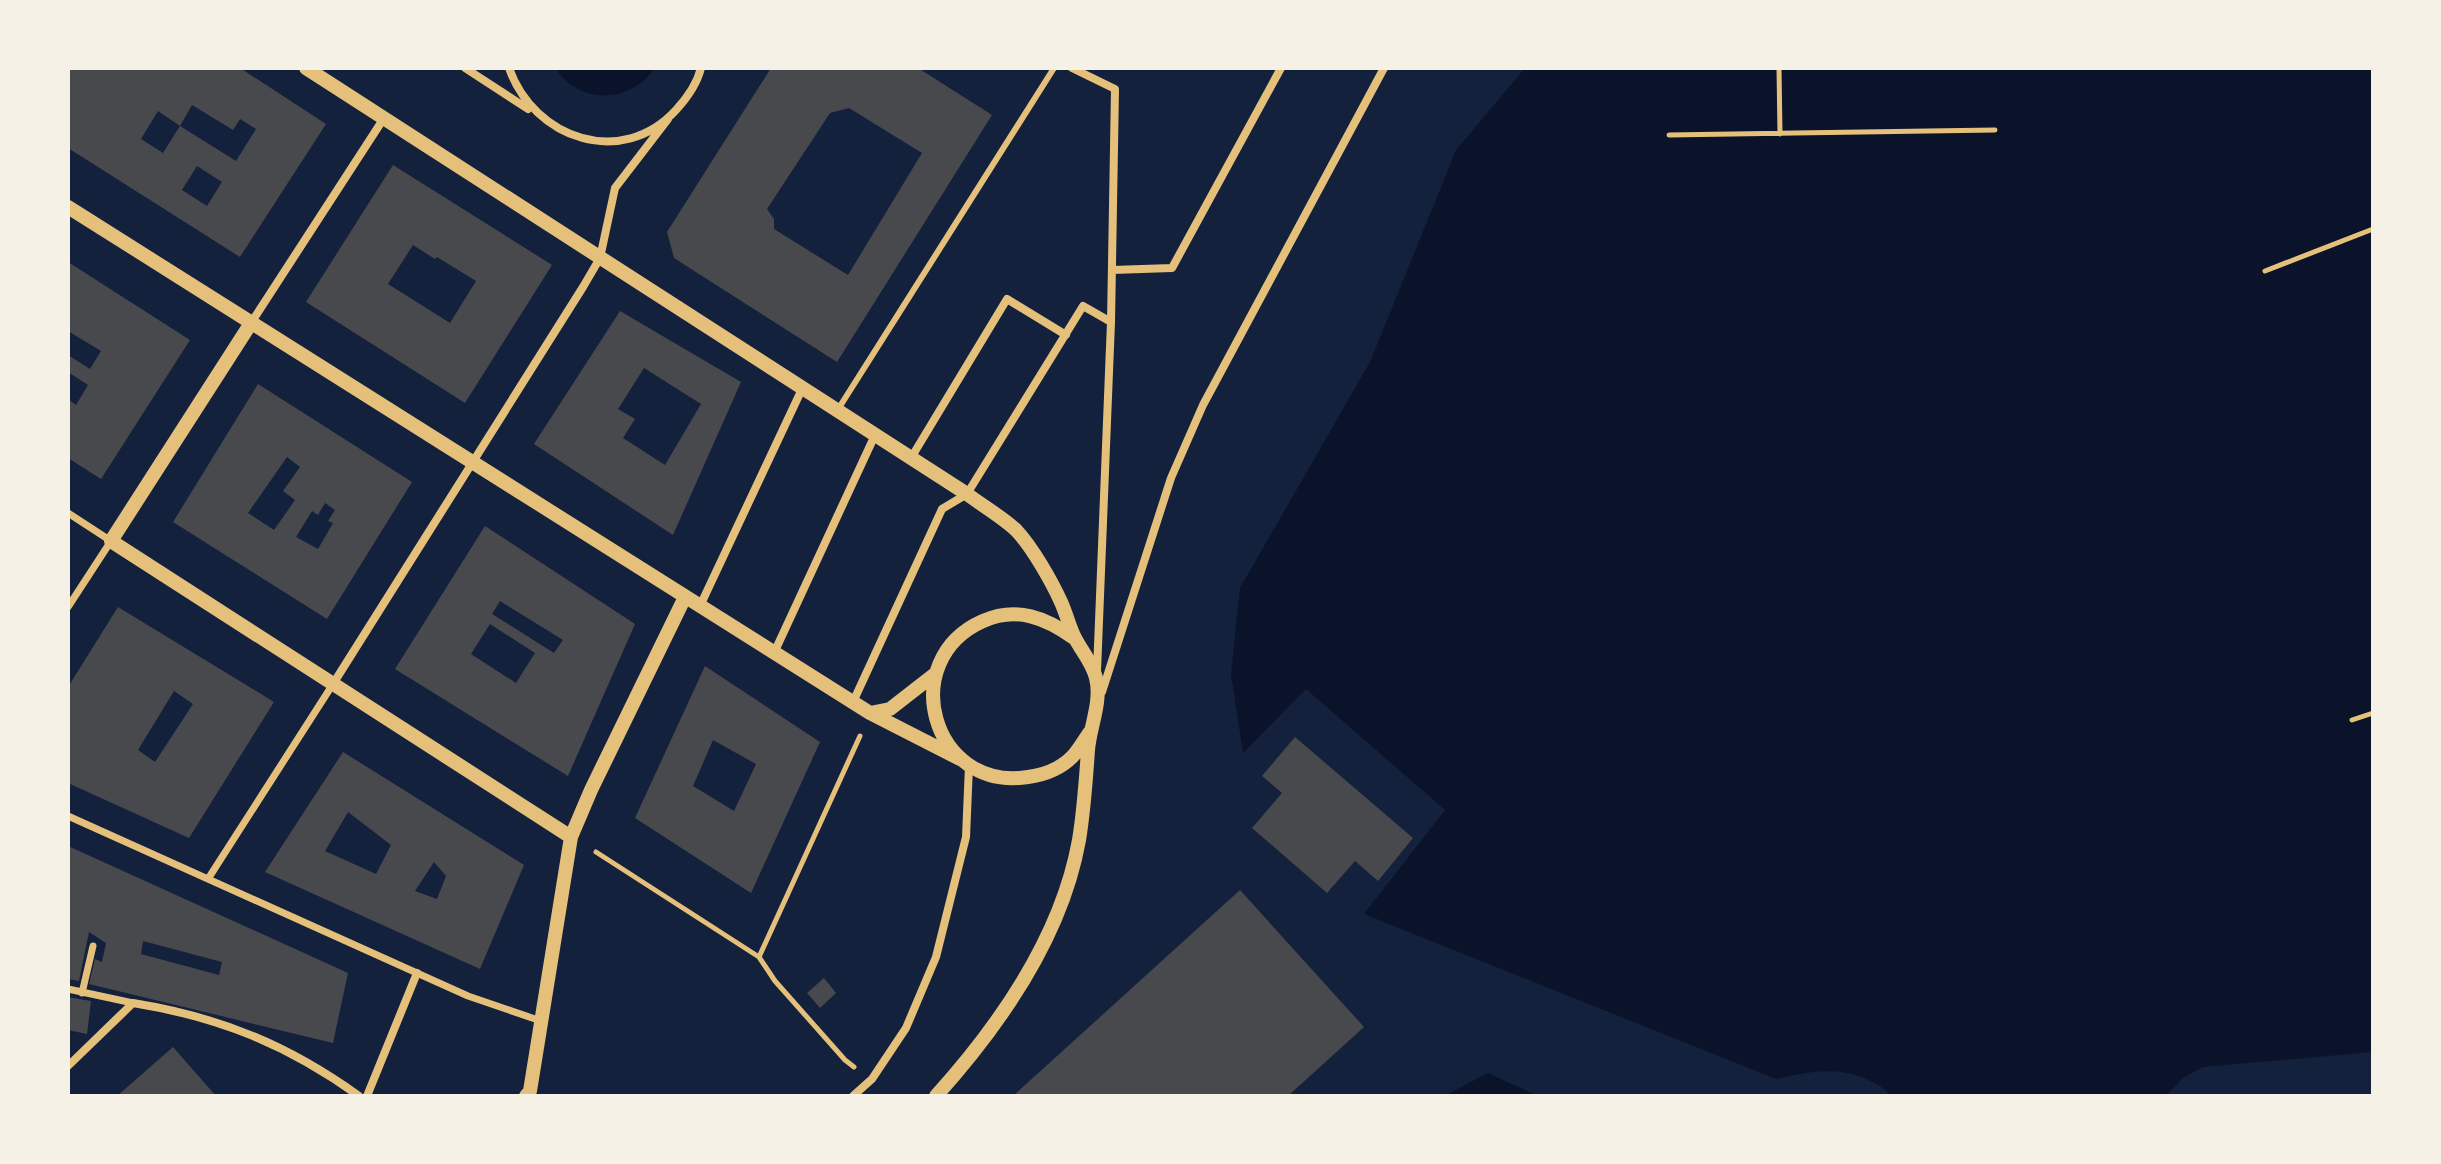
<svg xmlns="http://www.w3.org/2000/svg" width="2441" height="1164" viewBox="0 0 2441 1164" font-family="'DM Sans',sans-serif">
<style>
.water{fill:#0b132b}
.building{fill:#48494c;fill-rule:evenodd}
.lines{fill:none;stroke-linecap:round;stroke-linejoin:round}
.path{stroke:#e5c07b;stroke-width:5}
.service{stroke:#e5c07b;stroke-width:6}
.pedestrian{stroke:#e5c07b;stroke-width:7}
.minor{stroke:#e5c07b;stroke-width:8}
.tertiary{stroke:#e5c07b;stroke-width:14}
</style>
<rect width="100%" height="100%" fill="#14213d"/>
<path class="water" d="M555 68H655C630 104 579 105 555 68Z
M1525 68H2373V1052L2203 1067 2183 1078 2166 1096H1890C1886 1088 1878 1085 1870 1081 1840 1065 1808 1072 1776 1079L1364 914 1445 810 1306 689 1243 753 1231 674 1240 588 1370 362 1456 150Z
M1488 1073 1538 1096H1444Z"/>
<path class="building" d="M68 68H240L326 124 240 257 68 148ZM192 105 233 130 240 119 256 129 236 161 180 126 163 153 141 139 158 111 180 126ZM197 166 222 182 207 206 182 190Z
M771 68H918L992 115 837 362 674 258 667 232ZM849 108 922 153 848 275 774 229V219L767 209 830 113Z
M393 165 552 265 465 403 306 302ZM413 245 435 259 437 257 476 281 450 323 388 284Z
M68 262 190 340 101 479 68 458V399L76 405 88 385 68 372V355L90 369 101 351 68 331Z
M620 311 741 382 673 535 534 444ZM644 368 701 404 665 465 623 438 635 419 618 409Z
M258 384 412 482 327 619 173 522ZM287 457 300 467 283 491 295 500 274 530 248 513ZM325 503 335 510 328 521 333 523 318 549 296 537 312 511 318 515Z
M485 526 635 624 568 776 395 669ZM500 601 563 640 554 653 492 614ZM490 624 535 653 516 683 471 654Z
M118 607 274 702 189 838 68 783V687ZM174 691 193 704 155 762 138 750Z
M705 666 820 742 751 893 635 818ZM713 740 756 764 734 811 693 786Z
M1295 737 1413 838 1378 881 1355 861 1327 893 1252 828 1282 793 1262 776Z
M343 752 524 865 480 969 265 872ZM348 812 391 845 376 874 325 851ZM434 862 446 876 437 899 415 891Z
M68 846 348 973 333 1043 89 984 95 959 102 962 106 943 89 932 79 981 68 979ZM143 941 222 962 219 975 141 954Z
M1240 890 1364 1027 1288 1096H1013Z
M824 978 836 993 820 1008 807 993Z
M68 997 91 1001 87 1034 68 1030Z
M173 1047 216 1096H117Z"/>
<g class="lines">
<path class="path" d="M1779 68 1780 134
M1669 135 1995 130
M2265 271 2373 229
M2352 720 2373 713
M596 852 759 957 860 736
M759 957 775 981 845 1060 854 1067"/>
<path class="service" d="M837 411 1054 68"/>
<path class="pedestrian" d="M68 513 111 541 68 607
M68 816 468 996 541 1021
M208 879 333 684
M68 989 133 1003
M82 993 93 946"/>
<path class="minor" d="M465 68 528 109
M509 68C534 139 622 169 676 110 687 98 697 84 701 68
M1072 68 1115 89 1111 322 1097 671
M1112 270 1172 268 1281 68
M251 323 384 118
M911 458 1007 299 1066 335
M700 606 802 389
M774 653 875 435
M333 684 583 287 600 258 615 188 668 119
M1102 692 1171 478 1203 405 1384 68
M853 702 942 509 967 494 1083 306 1111 322
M68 1066 133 1003C220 1017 288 1045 359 1096
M367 1096 417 973
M853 1096 872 1079 906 1028 936 957 966 837 969 766"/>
<path class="tertiary" d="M306 68 967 494C983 506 1002 517 1016 530 1032 547 1051 580 1061 602 1066 613 1069 625 1074 636 1081 651 1092 661 1096 678 1102 702 1090 726 1088 750 1086 779 1084 810 1079 840 1062 936 1000 1025 936 1096
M68 207 870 713 960 759
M251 323 111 541 571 837 530 1091 526 1096
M1074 638C1046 618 1017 606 983 621 895 660 932 792 1028 777 1043 775 1060 769 1072 757 1079 750 1084 740 1090 732
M870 713 890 709 935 674
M571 837 591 790 685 597"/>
</g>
<rect width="2441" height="1164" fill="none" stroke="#f6f1e7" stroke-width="140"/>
</svg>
